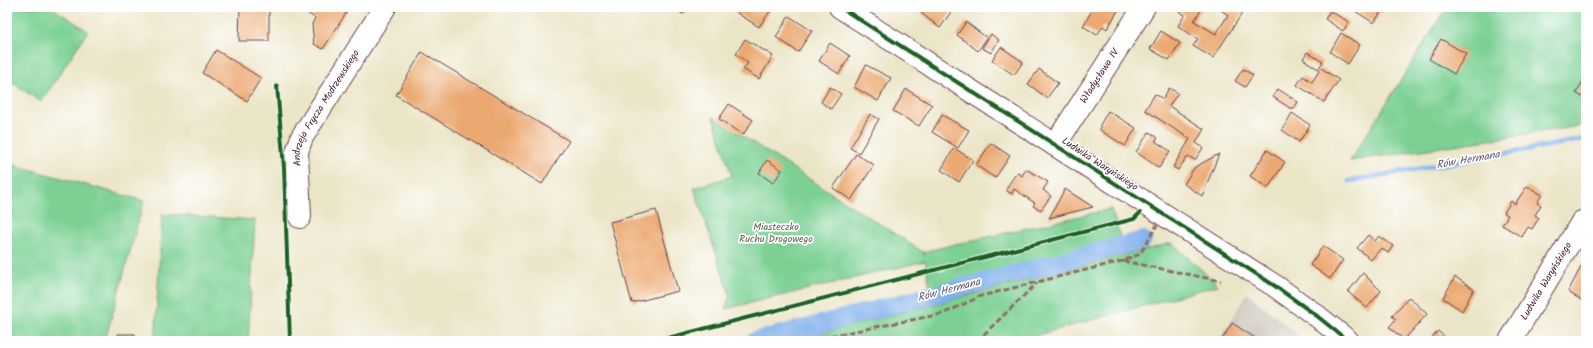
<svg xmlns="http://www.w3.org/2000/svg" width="1593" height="348" viewBox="0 0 1593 348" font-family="Kalam,sans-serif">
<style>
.industrial{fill:#c9c4b8}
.green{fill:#7bd094;stroke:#627860}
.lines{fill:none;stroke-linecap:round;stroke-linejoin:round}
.stream{stroke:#81b0eb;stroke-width:5}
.canal{stroke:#81b0eb;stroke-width:18}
.building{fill:#eba971}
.minor-casing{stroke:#623d42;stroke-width:24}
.minor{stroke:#fff;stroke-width:22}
.quiet{stroke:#8d6e63;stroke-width:3;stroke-dasharray:6 3;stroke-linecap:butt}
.cycleway-casing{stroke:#fff;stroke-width:6}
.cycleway{stroke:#1b5e20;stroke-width:4}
.labels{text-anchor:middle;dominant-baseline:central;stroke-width:3.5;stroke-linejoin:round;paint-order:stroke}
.street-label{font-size:10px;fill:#4a1f2b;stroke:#fff}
.park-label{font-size:10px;fill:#5b5d50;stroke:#fff}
.water-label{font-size:11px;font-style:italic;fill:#605978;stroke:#fff}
</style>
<rect width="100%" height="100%" fill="#fff"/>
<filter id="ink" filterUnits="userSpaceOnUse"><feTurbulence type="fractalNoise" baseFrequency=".025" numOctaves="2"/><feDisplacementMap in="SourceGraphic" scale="8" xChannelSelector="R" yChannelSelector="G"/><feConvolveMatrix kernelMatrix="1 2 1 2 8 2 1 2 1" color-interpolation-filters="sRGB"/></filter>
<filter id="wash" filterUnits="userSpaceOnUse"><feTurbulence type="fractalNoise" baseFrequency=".012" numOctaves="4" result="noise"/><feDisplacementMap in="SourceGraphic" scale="16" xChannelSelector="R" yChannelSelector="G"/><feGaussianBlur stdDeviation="0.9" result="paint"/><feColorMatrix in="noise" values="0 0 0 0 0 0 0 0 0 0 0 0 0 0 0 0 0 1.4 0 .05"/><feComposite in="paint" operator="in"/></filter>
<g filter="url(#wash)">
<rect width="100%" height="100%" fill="#ebe5c7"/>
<path class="industrial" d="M1247 293 1305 341H1219Z"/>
<path class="green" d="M7 7H51L88 31 41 102 7 79Z
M1447 7H1586V125L1350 161Z
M713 117 923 252 924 256V252L939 248 1111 209 1123 245 1132 252 931 293 925 261 725 309 730 295 694 188 732 176Z
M7 163 144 201 105 341H7Z
M162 214 255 220 248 341H155Z
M1172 243 1218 285 1016 341H790Z"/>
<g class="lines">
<path class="stream" d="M1349 181 1586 139"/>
<path class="canal" d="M755 341 1143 240"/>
</g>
<g id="blocks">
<path class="building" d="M240 7H269V41H239Z
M306 7H350L323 49 314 44 312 24 315 18 307 13Z
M671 7H688L683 14Z
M741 7H773L759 27 737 13Z
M926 7H944L951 12 940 28 921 13Z
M1094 7H1116L1119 9 1107 29 1103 26 1097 35 1083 26Z
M1177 7H1203L1194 21 1216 34 1228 15 1218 8V7H1236L1243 12 1213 58 1193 46 1198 39 1178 26 1185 15 1175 9Z
M1358 7H1384L1374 23 1355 11Z
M1330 11 1349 22 1343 31 1325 19Z
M789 16 812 31 798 52 776 37Z
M966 22 987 38 978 51 957 35Z
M1161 31 1180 43 1169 60 1150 49Z
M1341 33 1360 45 1348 64 1330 52Z
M991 34 999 40 991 53 982 48Z
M745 39 773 56 759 79 743 69 748 63 736 54Z
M1441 39 1466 54 1454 74 1429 59Z
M830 43 850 56 839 74 819 61Z
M1001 47 1023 62 1014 75 992 60Z
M216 50 261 78 247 101 202 73Z
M422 52 569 141 542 184 396 95Z
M1307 52 1323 62 1318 69 1303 59Z
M866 65 891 78 878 101 854 87Z
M1321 68 1339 80 1324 102 1297 85 1303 76 1312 82Z
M1039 69 1058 83 1047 98 1028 84Z
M1243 69 1253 75 1245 87 1235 81Z
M1586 76V99L1576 93Z
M830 87 841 94 831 109 821 102Z
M1169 88 1178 93 1169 106 1204 129 1196 143 1203 148 1195 160 1188 156 1178 170 1173 167 1190 139 1145 110 1155 94 1163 99Z
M906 89 932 105 919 126 893 111Z
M1278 89 1298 102 1294 108H1290L1273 97Z
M729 104 753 120 743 135 719 119Z
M1108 111 1136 128 1125 146 1100 130V125Z
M1292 113 1310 125 1299 142 1282 130Z
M870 114 879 119 859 153 850 148Z
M942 115 969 130 958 148 932 132Z
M1149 132 1158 138 1155 141 1170 151 1159 168 1136 152Z
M991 143 1010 156 995 178 976 165Z
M954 148 973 160 959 182 941 170Z
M1267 150 1285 162 1268 188 1250 176Z
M856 154 874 165 851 200 833 188Z
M1219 154 1202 196 1184 184 1195 167Z
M767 160 782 170 773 183 759 173Z
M1026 169 1048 182 1043 190 1051 196 1041 210 1033 206 1035 203 1014 189 1012 194 1007 191V187L1015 175 1018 173 1022 176Z
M1527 186 1542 195 1537 203 1541 205 1535 215 1539 218 1532 229 1528 227 1522 237 1502 225 1508 215 1504 213 1511 201 1515 204Z
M1065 189 1093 207 1049 218Z
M656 210 678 291 632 303 610 222Z
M1368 235 1375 241 1379 236 1393 246 1388 253 1381 248 1371 260 1357 248Z
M1323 246 1343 260 1330 279 1310 265Z
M1584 261H1586V303L1568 292Z
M1363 273 1381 291 1367 308 1348 292Z
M1455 277 1474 289 1462 311 1443 298Z
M1409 297 1427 314 1404 340 1389 327 1396 319 1392 316Z
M1232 323 1260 341H1221Z
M1438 331 1449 341H1429Z
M118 334H135V341H118Z"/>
</g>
</g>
<g filter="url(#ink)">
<use href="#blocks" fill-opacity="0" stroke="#623d42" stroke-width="1"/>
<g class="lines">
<defs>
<g id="minor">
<path d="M840 7 1275 286 1317 316 1348 341"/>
<path id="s1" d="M1055 145 1144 7"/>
<path id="s2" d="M300 217 297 152 302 137 385 7"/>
<path id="s3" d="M1510 341 1582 222"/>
</g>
</defs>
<use href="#minor" class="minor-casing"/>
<use href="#minor" class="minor"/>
<path class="quiet" d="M1123 261 1221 281
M804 341 942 314 973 300 977 297 1122 261 1140 254 1157 225
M977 341 1037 283"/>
<defs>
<path id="cycleway" d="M840 7 1275 286 1317 316 1348 341
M277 86 284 168 290 341
M656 341 1134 219 1140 213"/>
</defs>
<use href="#cycleway" class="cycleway-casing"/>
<use href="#cycleway" class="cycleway"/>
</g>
</g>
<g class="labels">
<g class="street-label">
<text stroke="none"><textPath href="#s1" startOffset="82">Władysława IV</textPath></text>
<text stroke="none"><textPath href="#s2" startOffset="117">Andrzeja Frycza Modrzewskiego</textPath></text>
<text transform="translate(1100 164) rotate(33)">Ludwika Waryńskiego</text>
<text stroke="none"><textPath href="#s3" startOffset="70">Ludwika Waryńskiego</textPath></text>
</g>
<g class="park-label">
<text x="776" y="227">Miasteczko<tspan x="776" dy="12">Ruchu Drogowego</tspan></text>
</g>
<g class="water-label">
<text transform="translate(1468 160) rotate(-10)">Rów Hermana</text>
<text transform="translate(949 290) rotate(-15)">Rów Hermana</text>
</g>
</g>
<rect width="1593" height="348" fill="none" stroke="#fff" stroke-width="24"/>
</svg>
